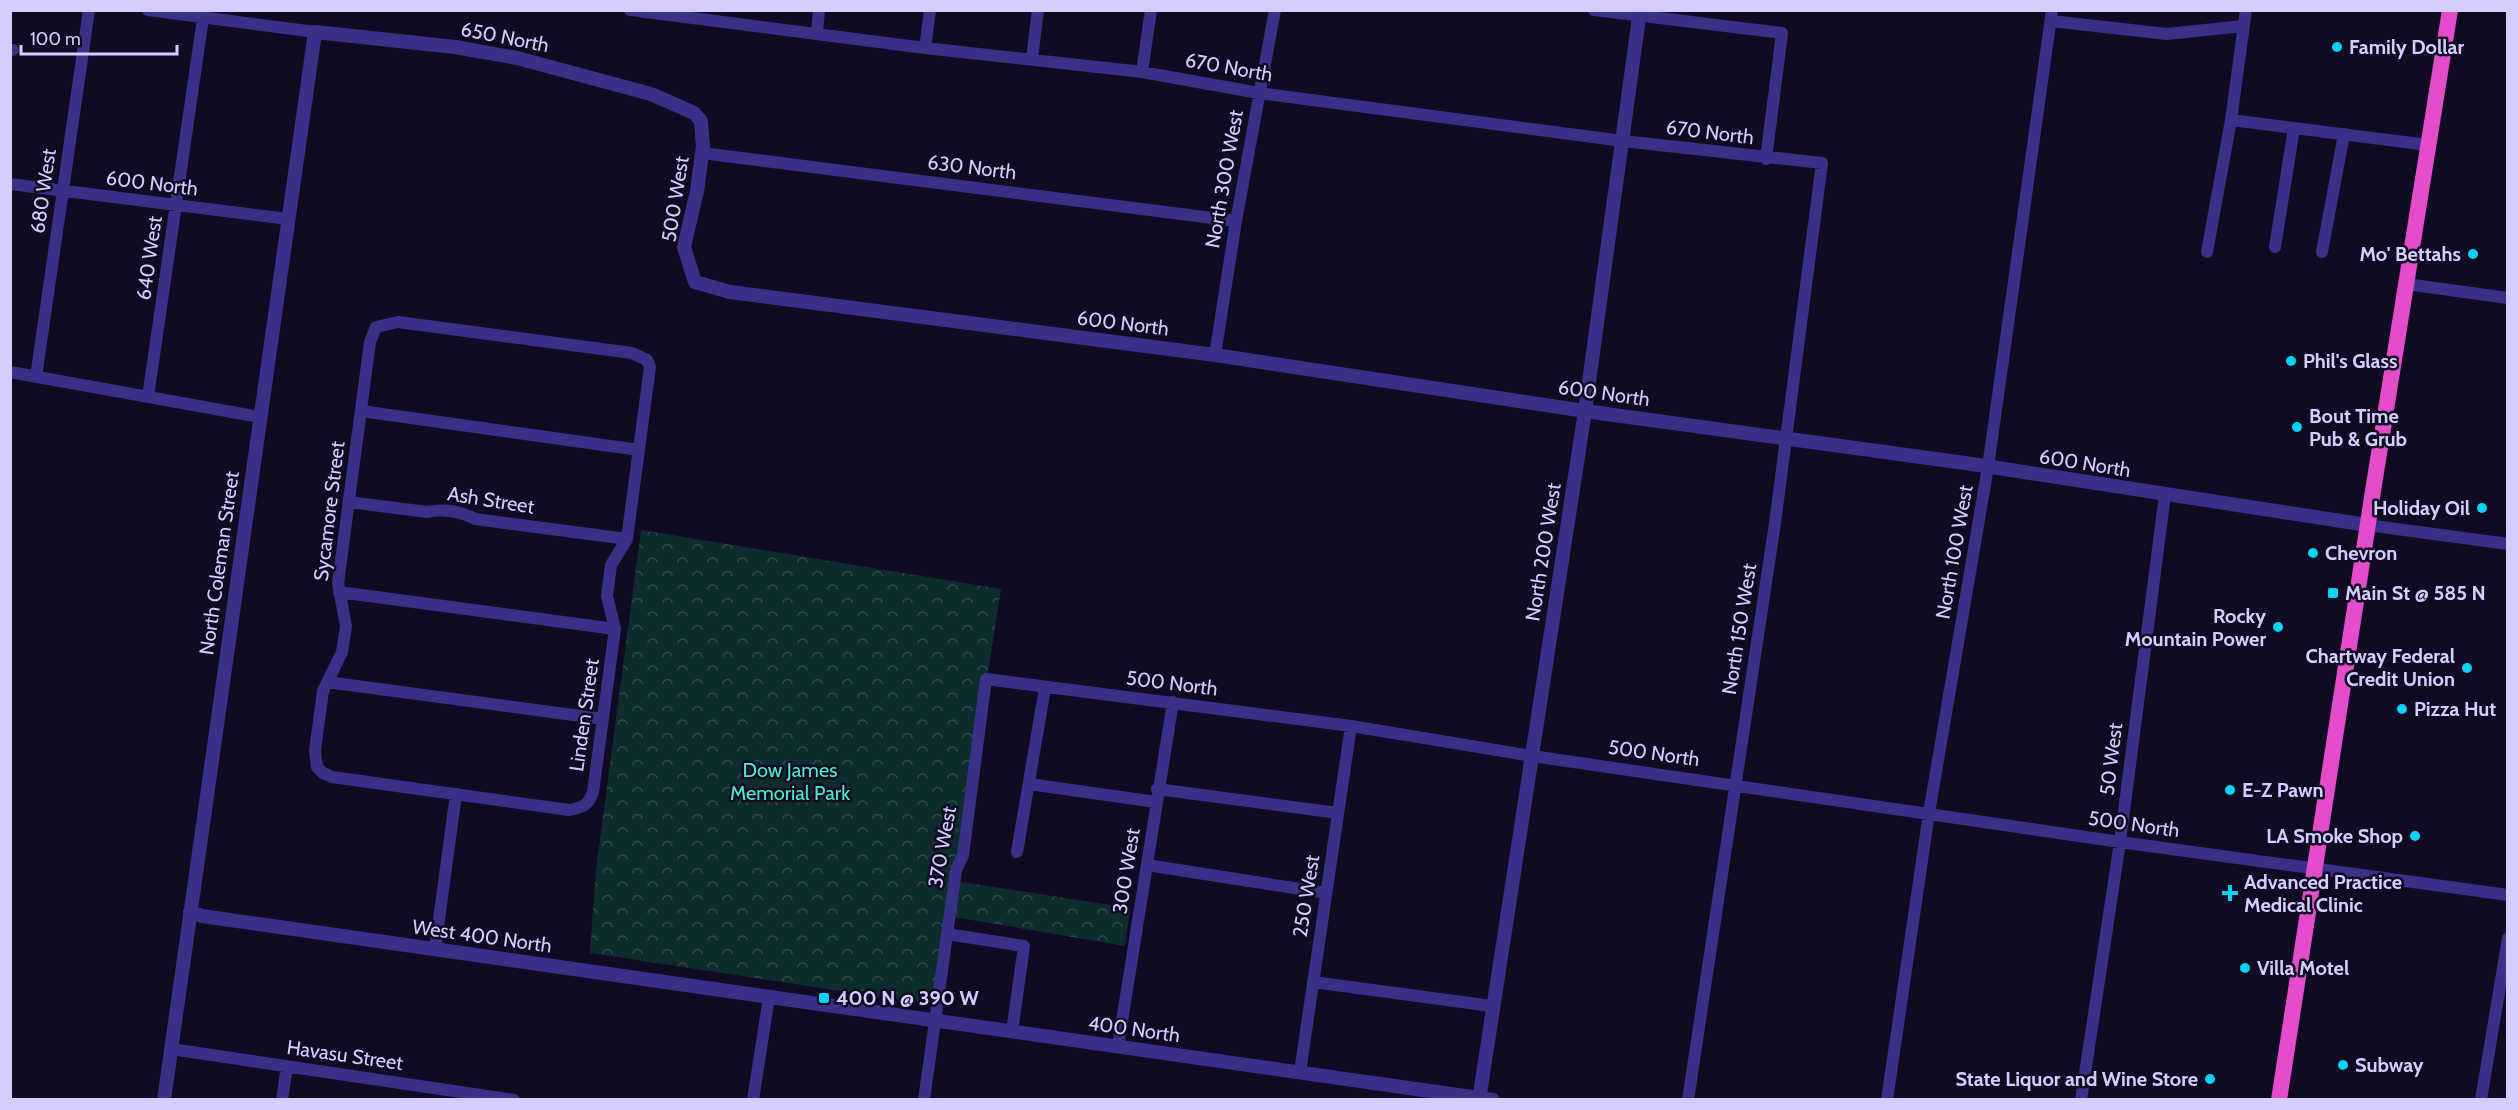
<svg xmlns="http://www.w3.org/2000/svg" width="2518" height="1110" viewBox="0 0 2518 1110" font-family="Cabin,sans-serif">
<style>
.forest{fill:url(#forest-crowns)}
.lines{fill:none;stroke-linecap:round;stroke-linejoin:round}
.minor{stroke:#383187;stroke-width:12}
.tertiary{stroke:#383187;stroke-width:14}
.trunk{stroke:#e34dcb;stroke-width:16}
.poi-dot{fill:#00d3f7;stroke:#100b23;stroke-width:2}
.labels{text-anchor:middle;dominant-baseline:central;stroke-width:5;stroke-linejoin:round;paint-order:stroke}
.street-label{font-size:20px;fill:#d5ccff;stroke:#100b23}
.poi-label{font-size:20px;font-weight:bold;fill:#d5ccff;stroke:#100b23;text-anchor:start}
.park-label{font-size:20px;fill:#4beccb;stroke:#100b23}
</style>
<defs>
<pattern id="forest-crowns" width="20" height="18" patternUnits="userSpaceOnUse" patternTransform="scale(1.5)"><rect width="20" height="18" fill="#0d2d2d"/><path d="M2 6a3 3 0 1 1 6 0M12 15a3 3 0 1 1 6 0" fill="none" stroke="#2f4a4c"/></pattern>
</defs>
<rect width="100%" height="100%" fill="#100b23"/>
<path class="forest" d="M641 530 1001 589 955 881 1130 908 1125 946 948 916 934 1005 590 953 596 870Z"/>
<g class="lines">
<path class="minor" d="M148 10 315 32
M630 10 925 48 1142 72 1259 93 1623 141 1822 163 1775 523 1688 1100
M1594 10 1782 33 1766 159
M2051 21 2167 34 2243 26
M817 33 819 10
M925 48 930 10
M10 50H13
M1032 58 1038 10
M1142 72 1151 10
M2231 120 2428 145
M702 153 1236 221
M10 184 288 219
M2275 247 2294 128
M2207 252 2231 120 2246 10
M2322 252 2344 134
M2406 284 2508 298
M398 322 632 353 647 360 650 367 627 539 611 565 607 596 615 629 593 792C589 805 582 808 569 810L332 777 323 773 317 767 315 750 323 691 342 652 346 626 338 583 370 342 376 327Z
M1215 355 1236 221 1275 10
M10 372 260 417
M36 377 89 10
M148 397 203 18
M361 411 639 450
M349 502 427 512C443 509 460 511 475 519L627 539
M2367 525 2508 544
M339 592 615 629
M327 682 603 719
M1029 784 1156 802
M1157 789 1338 813
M1017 852 1045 688
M1147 865 1326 893
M947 934 1024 946 1012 1032
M435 949 456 794
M1313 982 1492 1006
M1118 1046 1173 702
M171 1049 514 1100
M1300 1072 1351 726
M282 1100 287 1066
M753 1100 769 997
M924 1100 956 870 963 855 986 679 1351 726 1532 756 2120 842 2508 895
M1887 1100 1929 813 1988 467 2052 10
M2081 1100 2120 842 2165 495
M2481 1100 2508 938"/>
<path class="tertiary" d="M190 912 202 916 1493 1100
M164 1100 315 32 455 47 517 58 651 94 694 113 701 121 703 146 697 191 684 247 695 282 730 292 1215 355 1585 411 1972 464 2367 525
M1479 1100 1585 411 1640 10"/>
<path class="trunk" d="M2279 1100 2373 491 2450 10"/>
</g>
<g class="poi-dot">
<circle cx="2337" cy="47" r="6"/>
<circle cx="2473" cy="254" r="6"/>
<circle cx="2291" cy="361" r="6"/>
<circle cx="2297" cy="427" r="6"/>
<circle cx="2482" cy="508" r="6"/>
<circle cx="2313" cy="553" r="6"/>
<rect x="2327" y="587" width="12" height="12" rx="3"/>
<circle cx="2278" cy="627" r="6"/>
<circle cx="2467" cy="668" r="6"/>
<circle cx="2402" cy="709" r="6"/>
<circle cx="2230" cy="790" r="6"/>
<circle cx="2415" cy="836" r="6"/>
<path d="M2227 884h6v6h6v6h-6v6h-6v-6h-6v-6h6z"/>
<circle cx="2245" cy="968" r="6"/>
<rect x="818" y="992" width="12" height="12" rx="3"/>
<circle cx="2343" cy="1065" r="6"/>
<circle cx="2210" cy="1079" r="6"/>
</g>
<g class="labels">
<g class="street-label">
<text transform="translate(505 37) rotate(11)">650 North</text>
<text transform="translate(1229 67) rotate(10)">670 North</text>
<text transform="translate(1710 132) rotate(7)">670 North</text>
<text transform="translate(972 167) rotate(7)">630 North</text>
<text transform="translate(1224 179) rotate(-80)">North 300 West</text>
<text transform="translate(152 183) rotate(7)">600 North</text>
<text transform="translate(43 191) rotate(-82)">680 West</text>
<text transform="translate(675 199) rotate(-81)">500 West</text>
<text transform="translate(149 258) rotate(-82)">640 West</text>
<text transform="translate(1123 323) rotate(7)">600 North</text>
<text transform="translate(1604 393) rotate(8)">600 North</text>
<text transform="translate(2085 463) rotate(9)">600 North</text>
<text transform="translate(491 500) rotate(9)">Ash Street</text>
<text transform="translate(329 511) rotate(-83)">Sycamore Street</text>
<text transform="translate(1543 552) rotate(-81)">North 200 West</text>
<text transform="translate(1954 552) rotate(-80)">North 100 West</text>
<text transform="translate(219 563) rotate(-82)">North Coleman Street</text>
<text transform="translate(1739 629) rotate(-81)">North 150 West</text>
<text transform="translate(1172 683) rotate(7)">500 North</text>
<text transform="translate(584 715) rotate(-82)">Linden Street</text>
<text transform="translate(1654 753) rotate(8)">500 North</text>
<text transform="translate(2111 759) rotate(-83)">50 West</text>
<text transform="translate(2134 824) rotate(8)">500 North</text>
<text transform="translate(942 847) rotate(-80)">370 West</text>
<text transform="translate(1126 871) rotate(-81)">300 West</text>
<text transform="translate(1306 896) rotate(-81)">250 West</text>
<text transform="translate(482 936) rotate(8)">West 400 North</text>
<text transform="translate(1134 1029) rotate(8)">400 North</text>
<text transform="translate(345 1055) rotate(8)">Havasu Street</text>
</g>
<g class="poi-label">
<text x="2349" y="47">Family Dollar</text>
<text x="2461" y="254" text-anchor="end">Mo' Bettahs</text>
<text x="2303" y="361">Phil's Glass</text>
<text x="2309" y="416">Bout Time<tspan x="2309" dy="23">Pub &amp; Grub</tspan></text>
<text x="2470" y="508" text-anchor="end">Holiday Oil</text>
<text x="2325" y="553">Chevron</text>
<text x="2345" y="593">Main St @ 585 N</text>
<text x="2266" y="616" text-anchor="end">Rocky<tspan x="2266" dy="23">Mountain Power</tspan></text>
<text x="2455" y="656" text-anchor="end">Chartway Federal<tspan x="2455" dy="23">Credit Union</tspan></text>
<text x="2414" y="709">Pizza Hut</text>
<text x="2242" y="790">E-Z Pawn</text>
<text x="2403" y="836" text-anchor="end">LA Smoke Shop</text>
<text x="2244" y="882">Advanced Practice<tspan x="2244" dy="23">Medical Clinic</tspan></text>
<text x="2257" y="968">Villa Motel</text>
<text x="836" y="998">400 N @ 390 W</text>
<text x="2355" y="1065">Subway</text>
<text x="2198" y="1079" text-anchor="end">State Liquor and Wine Store</text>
</g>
<g class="park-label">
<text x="790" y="770">Dow James<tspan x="790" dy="23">Memorial Park</tspan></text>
</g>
</g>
<rect width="2518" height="1110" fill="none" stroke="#d5ccff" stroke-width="24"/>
<path d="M21 45v9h156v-9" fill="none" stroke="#d5ccff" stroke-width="3"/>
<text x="30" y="45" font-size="18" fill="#d5ccff" stroke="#100b23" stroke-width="4.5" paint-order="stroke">100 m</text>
</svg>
